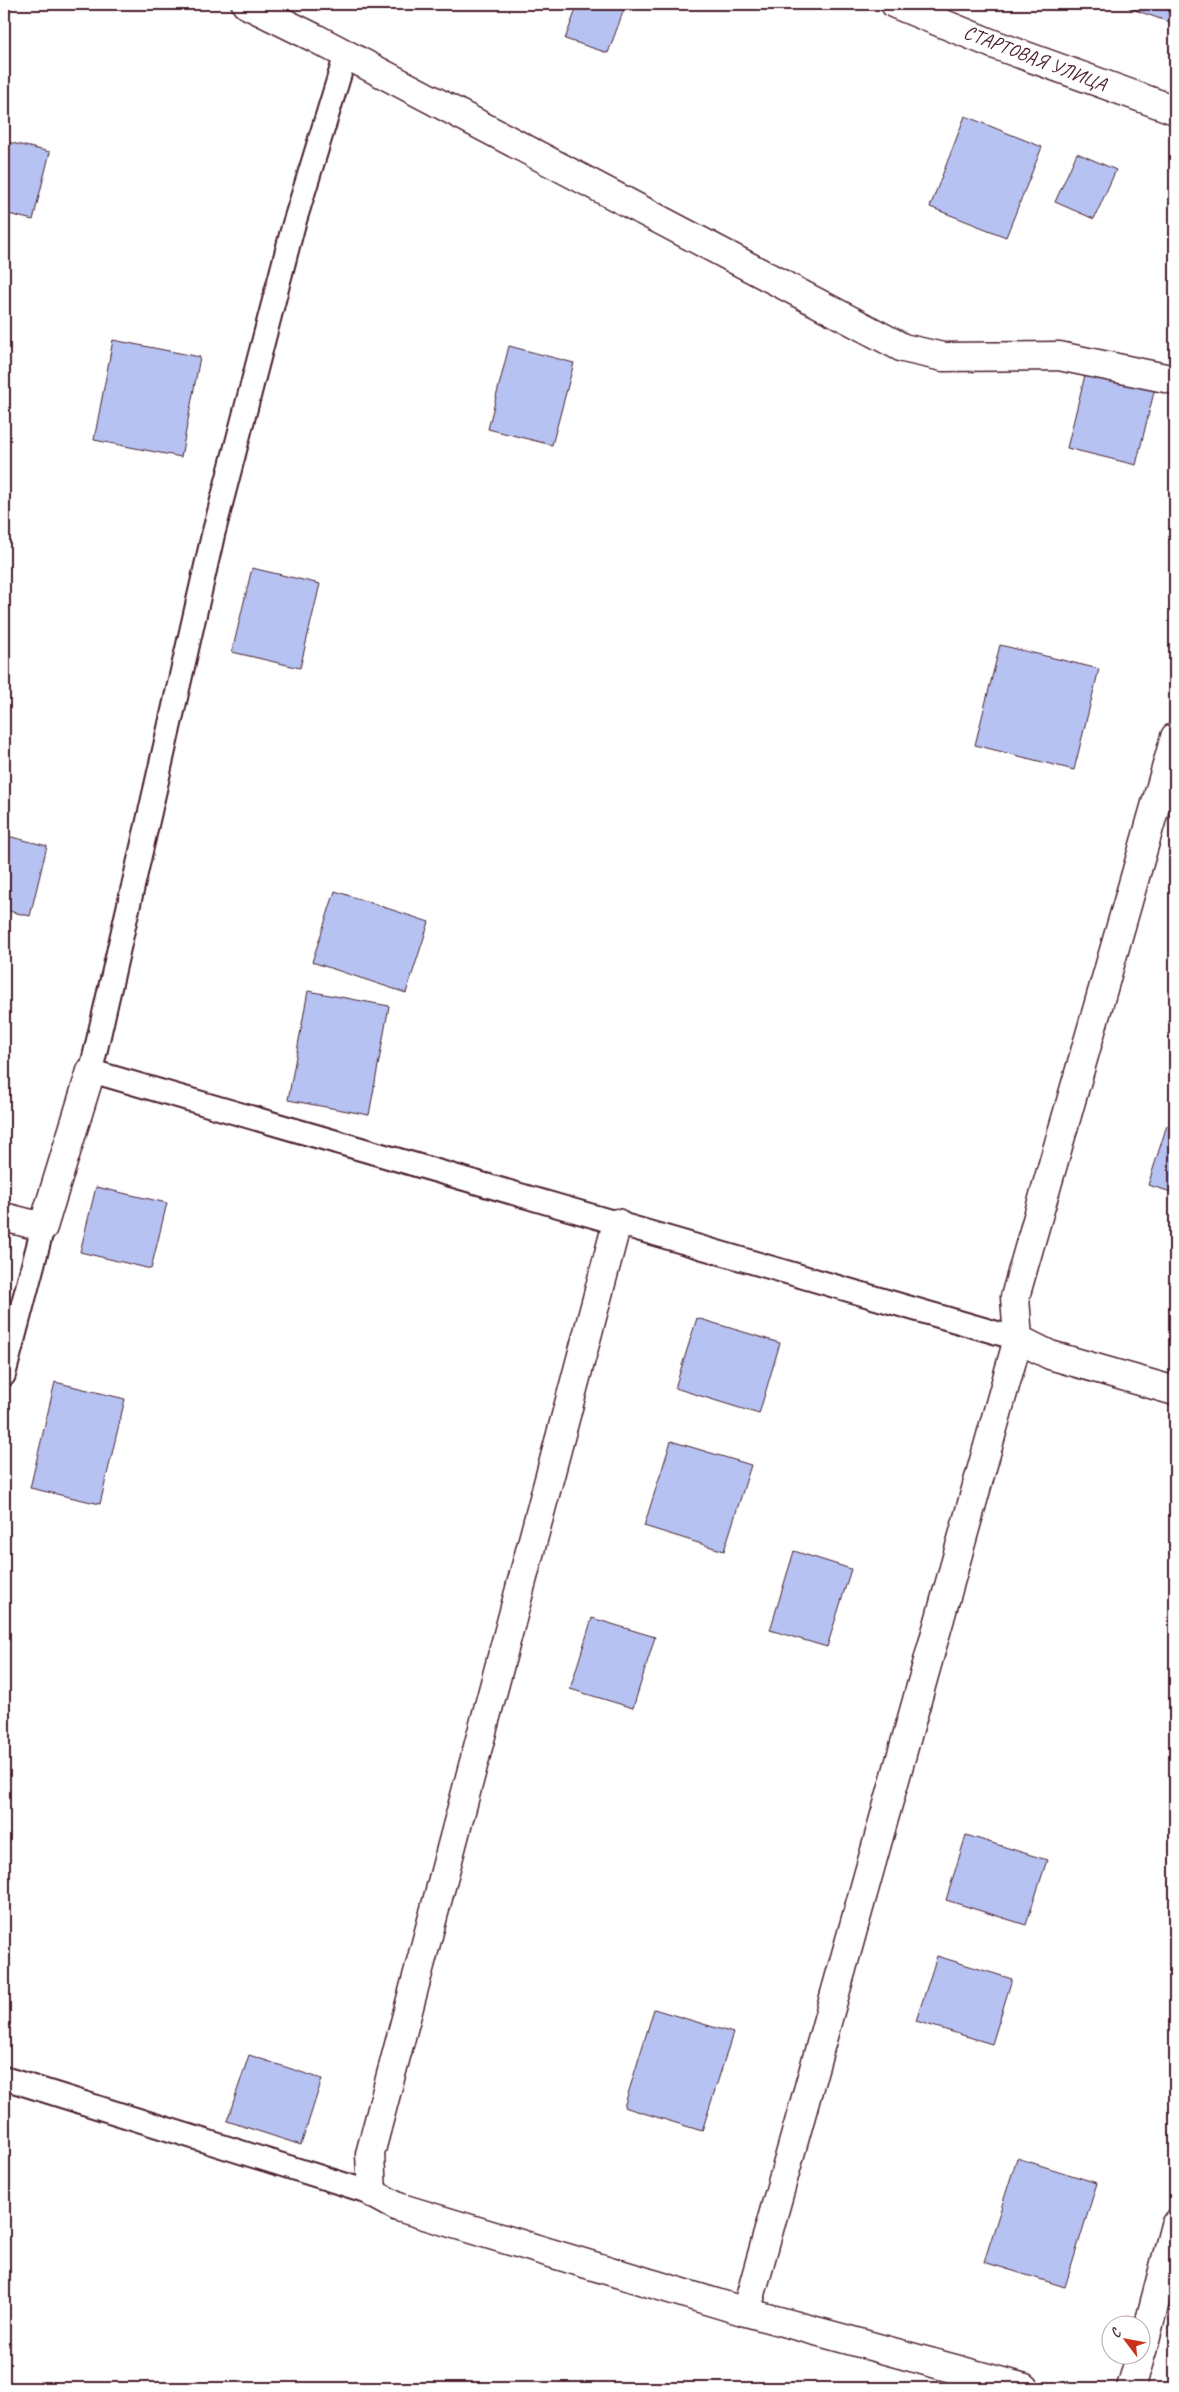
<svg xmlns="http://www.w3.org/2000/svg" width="1179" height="2392" viewBox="0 0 1179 2392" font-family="Caveat,sans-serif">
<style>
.building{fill:#b6c2f2;stroke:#4a1f2b}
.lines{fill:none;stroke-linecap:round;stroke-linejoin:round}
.lane-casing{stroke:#4a1f2b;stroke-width:26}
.street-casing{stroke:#4a1f2b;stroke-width:31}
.lane{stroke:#fff;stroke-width:22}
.street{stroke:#fff;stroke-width:28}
.labels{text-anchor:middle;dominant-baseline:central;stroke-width:4;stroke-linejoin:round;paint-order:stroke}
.street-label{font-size:20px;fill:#4a1f2b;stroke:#fff}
</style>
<rect width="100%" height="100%" fill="#fff"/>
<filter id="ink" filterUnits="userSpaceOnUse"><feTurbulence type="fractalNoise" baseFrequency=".02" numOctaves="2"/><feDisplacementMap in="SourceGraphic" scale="10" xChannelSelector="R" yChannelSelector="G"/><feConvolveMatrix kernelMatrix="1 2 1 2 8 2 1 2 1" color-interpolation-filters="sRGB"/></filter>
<g filter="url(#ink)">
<path class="building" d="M578 4H626L608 53 565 39Z
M1130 4H1175V24L1129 8Z
M965 116 1042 147 1006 237 930 207Z
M4 141 50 152 33 220 4 213Z
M1077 153 1116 170 1094 219 1055 202Z
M113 340 200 357 181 457 94 440Z
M509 346 574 363 552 445 488 429Z
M1086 371 1155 388 1136 465 1067 448Z
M252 568 320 584 300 668 232 652Z
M1000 645 1099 669 1074 770 975 745Z
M4 835 47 846 30 916 4 910Z
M335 891 429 922 406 993 312 962Z
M308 991 389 1006 369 1115 288 1100Z
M1167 1125 1175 1128V1193L1148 1185Z
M96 1187 167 1203 151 1269 80 1252Z
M697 1318 780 1343 759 1414 675 1388Z
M55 1382 125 1399 100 1504 30 1488Z
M671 1441 751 1465 724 1551 644 1526Z
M794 1551 851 1569 827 1647 770 1630Z
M592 1618 655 1637 633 1708 570 1689Z
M966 1835 1047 1860 1026 1925 946 1900Z
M937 1956 1012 1979 992 2044 916 2021Z
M654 2009 733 2033 702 2131 624 2107Z
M249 2055 322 2079 301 2145 227 2121Z
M1017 2158 1097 2183 1065 2287 984 2262Z"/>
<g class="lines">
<defs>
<path id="lane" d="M346 54 293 227 213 535 91 1071 1018 1339
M4 1375 43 1227
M4 2078 372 2193"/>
<path id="street" d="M246 4 315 38 903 348 943 357 1059 356 1175 380
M895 4 993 44 1175 110
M1175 737 1015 1297 1018 1339 1050 1355 1175 1391
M4 1217 43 1227 91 1071
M617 1223 370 2154 372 2193 398 2207 746 2312 1025 2388
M746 2312 1018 1339
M1142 2351 1175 2225
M1131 2388 1141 2354"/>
</defs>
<use href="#lane" class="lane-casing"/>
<use href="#street" class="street-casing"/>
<use href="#lane" class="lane"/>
<use href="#street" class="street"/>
</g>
</g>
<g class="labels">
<g class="street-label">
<text transform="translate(1035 58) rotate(21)">СТАРТОВАЯ УЛИЦА</text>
</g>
</g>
<rect width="1179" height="2392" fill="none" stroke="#fff" stroke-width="20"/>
<rect x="10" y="10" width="1159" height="2372" fill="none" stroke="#4a1f2b" stroke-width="2" filter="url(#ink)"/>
<g transform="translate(1126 2340) rotate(302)"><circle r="24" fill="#ffffff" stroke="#b7a5aa"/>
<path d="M0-4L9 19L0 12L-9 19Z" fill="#c8321e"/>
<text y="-8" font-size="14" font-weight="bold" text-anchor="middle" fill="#4a1f2b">С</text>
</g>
</svg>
